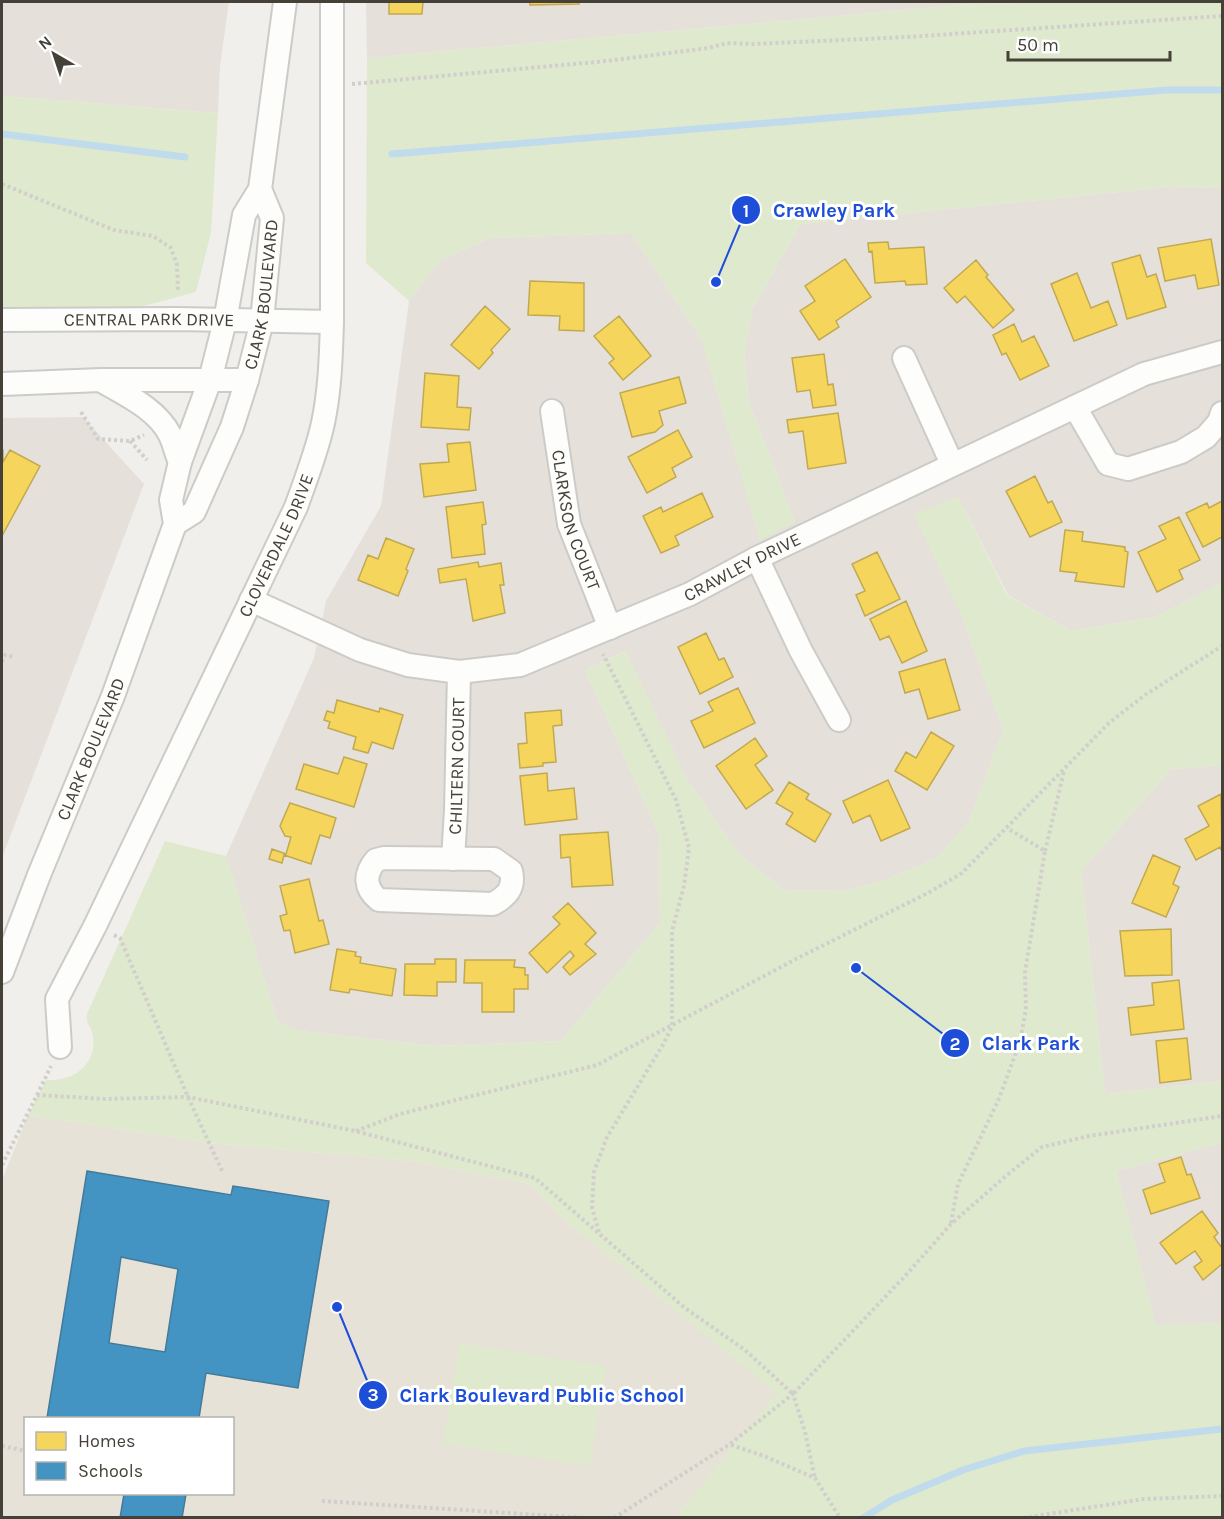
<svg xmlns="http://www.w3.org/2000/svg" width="1224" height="1519" viewBox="0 0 1224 1519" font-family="Karla,sans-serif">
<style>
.residential{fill:#e5e1da}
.education{fill:#e7e2d7;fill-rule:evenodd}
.green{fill:#dfe9ce}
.homes{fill:#f6d55c;stroke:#c1a951;stroke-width:1.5}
.schools{fill:#4393c3;stroke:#447a99;stroke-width:1.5;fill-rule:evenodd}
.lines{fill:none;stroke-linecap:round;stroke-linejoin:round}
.stream{stroke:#c0dbeb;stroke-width:7}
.minor-casing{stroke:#cdcbc7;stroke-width:26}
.path{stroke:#d1cfcc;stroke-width:4;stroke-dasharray:3 3;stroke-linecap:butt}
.minor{stroke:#fdfdfc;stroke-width:22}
.labels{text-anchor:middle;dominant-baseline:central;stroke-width:6;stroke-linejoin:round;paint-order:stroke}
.street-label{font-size:18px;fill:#464138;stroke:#fff}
.leader{fill:none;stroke:#1d4ed8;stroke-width:2}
.callout-dot{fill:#1d4ed8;stroke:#fff;stroke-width:2}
.mark-label{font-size:18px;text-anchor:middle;font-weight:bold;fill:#fff}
.callout-label{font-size:20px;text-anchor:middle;font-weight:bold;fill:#1d4ed8;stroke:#fff;stroke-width:6;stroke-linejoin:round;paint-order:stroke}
</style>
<rect width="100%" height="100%" fill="#f1efeb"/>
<path class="residential" d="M2 2H229L220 66 218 113 2 96Z
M366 2H1072L971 4 367 58Z
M1168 187 1222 188V583L1155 617 1071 631 1008 595 958 497 964 622 1003 730 969 822 938 857 886 880 843 891 784 890 740 855 688 781 625 651 585 670 659 834 660 923 561 1041 437 1046 300 1031 278 1023 226 856 314 658 326 601 381 506 409 301 440 260 491 238 631 233 702 340 760 539 795 522 749 402 744 352 752 310 800 224Z
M83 417 144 484 2 858V418Z
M1222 765V1081L1105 1094 1081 871 1171 769Z
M1222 1143V1323L1156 1326 1116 1171Z"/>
<path class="education" d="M28 1115 209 1143 413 1161 530 1184 567 1222 777 1393 676 1517 2 1518V1180ZM26 1418H232V1494H26Z"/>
<path class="green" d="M1072 2H1222V188L1168 187 800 224 752 310 744 352 749 402 795 522 760 540 702 340 631 233 491 238 440 260 409 301 366 263 367 58 971 4Z
M2 96 218 113 211 233 196 292 140 307 2 308Z
M958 497 1007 595 1071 631 1155 617 1222 583V765L1171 769 1081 871 1105 1094 1222 1081V1143L1116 1171 1156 1325 1222 1323V1517H676L776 1393 567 1222 530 1184 413 1161 209 1143 28 1115 46 1080C74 1082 100 1063 92 1032 90 1025 85 1022 87 1014L165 841 226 856 278 1023 300 1031 437 1046 561 1041 660 923 659 834 585 670 626 651 688 781 740 855 784 890 843 891 886 880 938 857 969 822 1003 730 964 622 914 514Z
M459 1343 606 1366 590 1466 443 1444Z"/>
<path class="homes" d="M389 2H423L422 14H389Z
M530 2H579V4L530 5Z
M1211 239 1219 285 1198 289 1195 275 1165 281 1158 248Z
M888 242 889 249 924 247 927 284 906 285 905 281 875 283 872 251 869 252 868 243Z
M1140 255 1147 277 1156 274 1166 307 1127 319 1112 263Z
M845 259 871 297 836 321 839 327 819 340 800 311 815 301 805 286Z
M976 260 988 275 986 277 1014 310 993 328 965 296 957 303 944 288Z
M1077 273 1091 308 1108 301 1117 325 1074 341 1051 284Z
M530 281 584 283V331L559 330 560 316 528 315Z
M485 306 510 329 491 350 493 353 479 369 451 345Z
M619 316 651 356 623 380 609 363 614 359 594 336Z
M1014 324 1022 342 1034 336 1049 366 1020 380 1006 353 1002 355 993 335Z
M824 354 828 385 833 384 836 405 813 408 810 390 797 392 792 358Z
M425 373 459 376 457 407 471 408 469 430 421 427Z
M679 377 686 403 659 411 663 425 655 432 632 437 620 393Z
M838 413 846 463 808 469 803 431 789 433 787 420Z
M678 430 692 457 672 468 676 477 647 493 628 457Z
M470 442 476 490 424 497 420 464 449 462 447 444Z
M2 450H3V462L10 450 40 466 2 536Z
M1035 476 1048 503 1052 501 1062 522 1030 537 1006 491Z
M702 493 713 517 675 536 679 545 661 553 643 516 661 507 663 512Z
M1222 501V537L1203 547 1186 513 1207 503 1209 508Z
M483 502 486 524 482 525 485 554 452 558 446 507Z
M1179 517 1200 560 1179 570 1183 579 1157 592 1138 552 1166 539 1159 526Z
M1065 530 1083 532 1082 541 1125 547V551L1128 552 1124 587 1075 581 1077 573 1060 571Z
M386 538 414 549 406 569 408 571 398 596 358 580 368 555 378 559Z
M877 552 900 599 865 616 856 595 865 591 852 564Z
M478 562 479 567 501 563 504 585H500L505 613 473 621 466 579 440 583 438 569Z
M906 601 927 651 902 663 889 636 880 640 870 619Z
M706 633 719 660 724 658 733 677 700 694 678 647Z
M945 659 960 710 928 719 919 689 905 693 899 672Z
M738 688 755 723 704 748 691 721 713 711 708 702Z
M337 700 379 712 380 708 403 715 393 749 372 742 368 753 353 749 356 737 328 728 330 722 324 720 327 711 334 713Z
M561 710 562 725 553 726 556 762 543 763V766L520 768 518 744 527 743 525 713Z
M931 732 954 746 927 790 895 771 906 752 916 758Z
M755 738 767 756 755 765 773 790 746 809 716 766Z
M344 757 367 764 354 807 296 789 304 764 338 774Z
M547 773 548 791 574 788 577 819 525 825 520 776Z
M888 780 910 828 881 841 870 815 853 823 843 801Z
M789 782 809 794 806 799 831 814 815 842 786 824 793 813 776 803Z
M1221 794 1222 852 1220 847 1196 860 1185 839 1209 826 1198 806Z
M290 803 336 818 330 838 320 835 311 864 284 855 282 863 269 859 272 849 286 854 291 837 285 836 280 826Z
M608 832 613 885 572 887 570 857 561 858 560 835Z
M1153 855 1180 867 1173 884 1179 887 1166 917 1132 903Z
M309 879 319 921 323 920 329 944 295 953 290 930 284 931 280 916 287 914 280 886Z
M568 903 596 933 585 944 596 954 570 975 563 967 574 956 570 951 547 973 529 953 560 924 553 917Z
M1171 929 1172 975 1125 976 1120 931Z
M337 949 356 952 355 956 361 957 360 963 396 969 392 996 350 989 349 993 330 990Z
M435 959H456V982H437V996L404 995 405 964H435Z
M465 960H515L514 967 525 968V975H528V989H514V1012H482V983H464Z
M1179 980 1184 1029 1131 1035 1128 1008 1154 1005 1152 983Z
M1187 1038 1191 1079 1160 1083 1156 1041Z
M1181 1157 1187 1175 1191 1174 1200 1198 1151 1214 1143 1190 1165 1182 1159 1164Z
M1202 1211 1218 1233 1214 1237 1222 1248V1264L1203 1280 1194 1267 1202 1261 1195 1251 1176 1264 1160 1243Z"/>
<path class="schools" d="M87 1171 231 1195 233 1186 329 1201 298 1388 206 1373 199 1418H47ZM121 1257 178 1269 165 1352 109 1343Z
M124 1494H186L182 1518H120Z"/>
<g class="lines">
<path class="stream" d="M2 134 185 157
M392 154 1167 90H1222
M863 1518 892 1500 963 1470 1024 1451 1222 1429"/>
<defs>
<g id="minor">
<path id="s1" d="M2 320 177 319 332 322"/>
<path d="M904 358 952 464"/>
<path d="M102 381C126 395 157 409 170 435 174 443 176 454 180 462"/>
<path d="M2 384 101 380H247"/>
<path d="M1075 407 1108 464 1128 469 1181 452 1206 437 1219 422 1222 413"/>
<path id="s2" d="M552 411 569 524 610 628"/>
<path id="s3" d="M175 524 194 512 232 427 247 380 262 321 272 218 260 189"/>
<path d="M757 558 801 651 839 720"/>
<path id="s4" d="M251 600 360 650 408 665 459 672 520 665 690 594 757 558 1144 374 1222 352"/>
<path d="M384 858 494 859 511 871C515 888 507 896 493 904L379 900C364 888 364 874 376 860Z"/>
<path id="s5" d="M453 859 456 810 459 672"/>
<path id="s6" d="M2 972 39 875 113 696 175 524 171 500 180 462 210 380 225 321 244 215 260 189 285 2"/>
<path id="s7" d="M60 1047 57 999 95 926 296 507C306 479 317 451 323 423 330 390 331 355 332 322V2"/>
</g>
</defs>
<use href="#minor" class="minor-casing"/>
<path class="path" d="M352 84 607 61 708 48 727 43 754 44 907 37 1222 16
M2 184 114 230 153 236 171 248 177 265 178 292
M81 412 98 439 130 441 144 435
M130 441 147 460
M2 662 5 655 14 657
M1045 851 1064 771
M114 935 120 938 188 1097 223 1173
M37 1095 51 1066
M356 1131 400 1114 597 1065 796 959 928 893 962 873 1109 723 1145 695 1222 646
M2 1165 37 1095 105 1099 188 1097 355 1131 535 1178 685 1308 745 1350 793 1394 906 1275 951 1224 1007 1175 1042 1147 1089 1136 1222 1116
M951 1223 958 1184 998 1101 1020 1042 1026 1009 1025 972 1045 851 1007 828
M599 1232 592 1208 594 1172 607 1137 664 1043 672 1026V931L684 886 689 848 676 800 603 654
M731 1445 764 1456 815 1478 840 1518
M2 1446 26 1451
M322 1501 588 1518
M614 1518 730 1444 793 1394 805 1432 815 1478
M1023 1518 1144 1499 1222 1496"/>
<use href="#minor" class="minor"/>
</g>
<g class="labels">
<g class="street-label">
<text stroke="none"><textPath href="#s3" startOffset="252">CLARK BOULEVARD</textPath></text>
<text stroke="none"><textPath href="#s1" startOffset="147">CENTRAL PARK DRIVE</textPath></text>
<text stroke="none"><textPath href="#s2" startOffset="112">CLARKSON COURT</textPath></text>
<text stroke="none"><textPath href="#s7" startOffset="552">CLOVERDALE DRIVE</textPath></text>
<text stroke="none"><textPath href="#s4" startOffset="526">CRAWLEY DRIVE</textPath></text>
<text stroke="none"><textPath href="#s6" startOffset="240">CLARK BOULEVARD</textPath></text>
<text stroke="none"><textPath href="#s5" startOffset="93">CHILTERN COURT</textPath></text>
</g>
</g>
<path class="leader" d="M716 282L746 210M856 968L955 1043M337 1307L373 1395"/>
<g class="callout-dot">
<circle cx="716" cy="282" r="6"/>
<circle cx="856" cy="968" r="6"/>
<circle cx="337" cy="1307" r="6"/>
<circle cx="746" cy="210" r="15"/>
<circle cx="955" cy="1043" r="15"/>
<circle cx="373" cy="1395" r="15"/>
</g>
<g class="mark-label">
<text x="746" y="217">1</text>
<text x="955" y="1050">2</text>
<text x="373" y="1401">3</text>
</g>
<g class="callout-label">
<text x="834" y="217">Crawley Park</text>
<text x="1031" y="1050">Clark Park</text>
<text x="542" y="1402">Clark Boulevard Public School</text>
</g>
<rect width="1224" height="1519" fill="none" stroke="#464138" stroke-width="6"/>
<rect x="24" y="1417" width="210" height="78" fill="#ffffff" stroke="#b5b3af" stroke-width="1.5"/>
<rect x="36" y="1432" width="30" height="18" fill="#f6d55c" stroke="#b5b3af" stroke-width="1.5"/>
<text x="78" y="1447" font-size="18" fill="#464138">Homes</text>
<rect x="36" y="1462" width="30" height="18" fill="#4393c3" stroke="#b5b3af" stroke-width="1.5"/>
<text x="78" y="1477" font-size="18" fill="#464138">Schools</text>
<g transform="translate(54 54) rotate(321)" stroke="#ffffff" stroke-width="4.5" paint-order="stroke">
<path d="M0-4.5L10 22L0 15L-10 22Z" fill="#464138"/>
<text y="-9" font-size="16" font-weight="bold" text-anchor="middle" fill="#464138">N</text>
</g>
<path d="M1008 51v9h162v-9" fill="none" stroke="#464138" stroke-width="3"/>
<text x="1017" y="51" font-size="18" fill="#464138" stroke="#ffffff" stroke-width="4.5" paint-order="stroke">50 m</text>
</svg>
